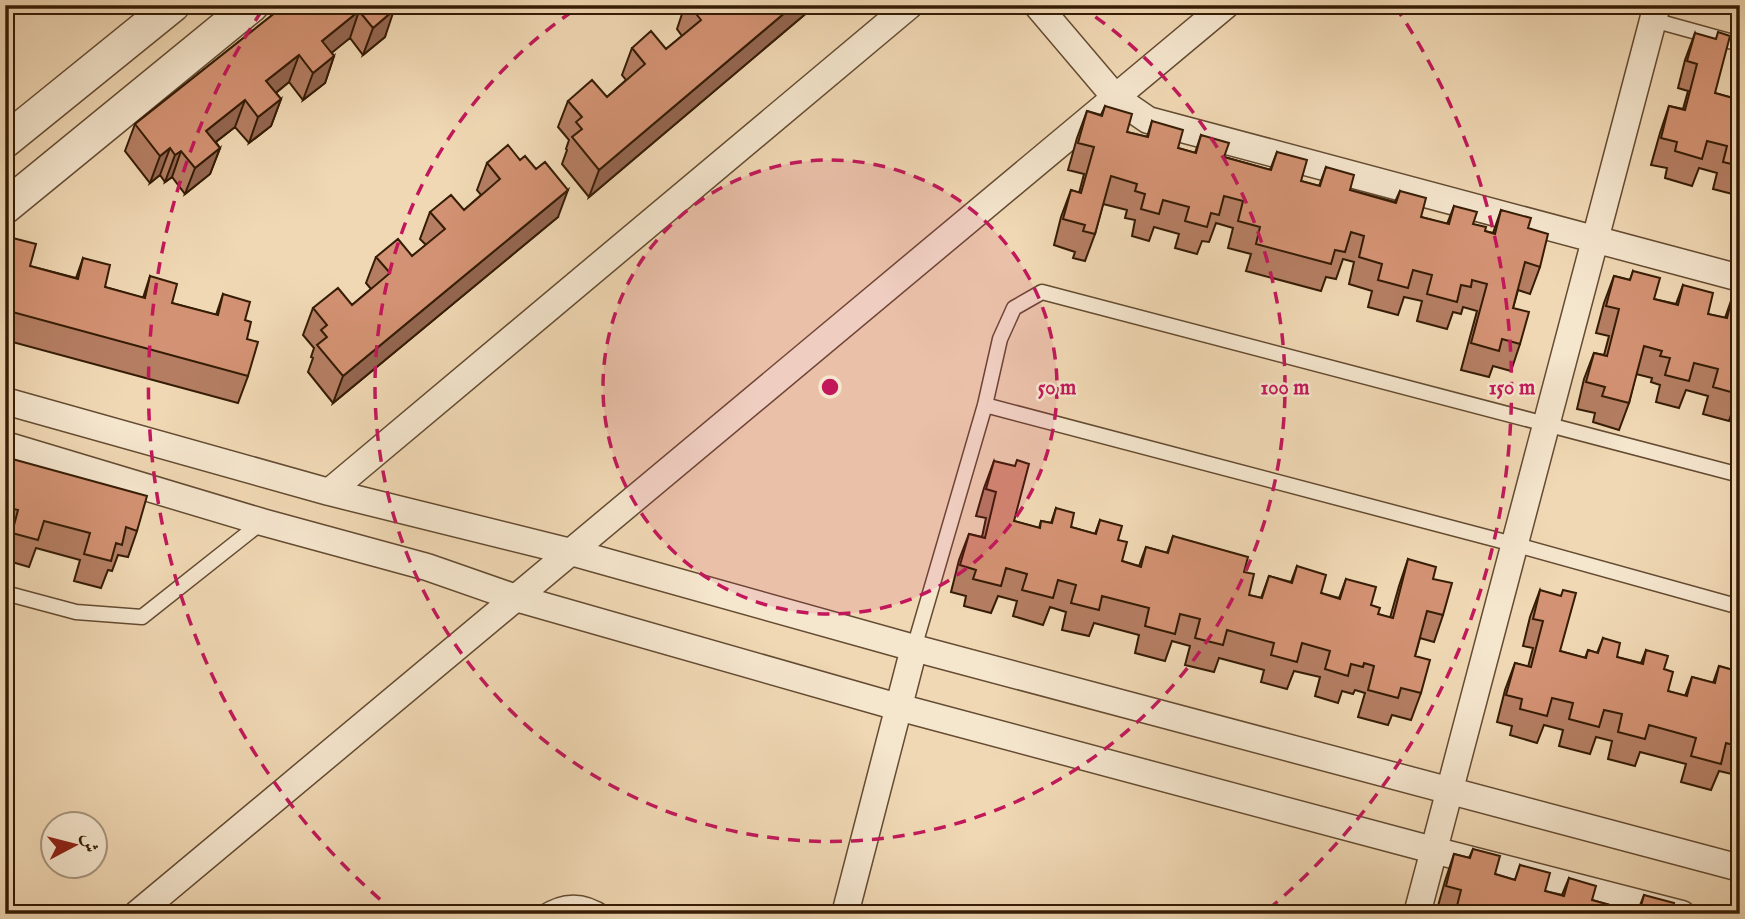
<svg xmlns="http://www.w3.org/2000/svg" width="1745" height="919" viewBox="0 0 1745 919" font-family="'IM FELL English',Amiri,serif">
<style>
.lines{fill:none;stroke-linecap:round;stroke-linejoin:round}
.service-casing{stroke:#644b31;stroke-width:17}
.minor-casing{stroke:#644b31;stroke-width:29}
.tertiary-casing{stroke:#644b31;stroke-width:36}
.service{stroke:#f5e6ce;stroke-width:14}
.minor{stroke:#f5e6ce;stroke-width:26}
.tertiary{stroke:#f5e6ce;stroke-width:33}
.wall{fill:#b57e63;stroke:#351c05;stroke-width:2}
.shaded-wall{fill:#946650;stroke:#351c05;stroke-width:2}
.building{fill:#d39273;stroke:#351c05;stroke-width:2}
.ring{fill:none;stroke:#c2185b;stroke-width:3.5;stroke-dasharray:12 9}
.centre{fill:#c2185b;stroke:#f5e6ce;stroke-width:3.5}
.ring-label{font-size:21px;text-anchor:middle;font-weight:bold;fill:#c2185b;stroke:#f5e6ce;stroke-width:5;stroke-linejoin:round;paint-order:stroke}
</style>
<rect width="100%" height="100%" fill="#f0d8b4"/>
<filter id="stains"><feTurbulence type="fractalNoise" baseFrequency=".00286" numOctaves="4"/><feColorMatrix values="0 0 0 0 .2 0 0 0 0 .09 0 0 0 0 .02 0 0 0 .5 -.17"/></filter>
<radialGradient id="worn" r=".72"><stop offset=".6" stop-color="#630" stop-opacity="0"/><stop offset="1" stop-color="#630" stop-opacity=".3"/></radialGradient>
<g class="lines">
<defs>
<path id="service" d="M1653 20 1740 44
M985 405 1513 544 1740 607
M5 593 76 612 142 617 262 522
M914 648 985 405 1000 339 1014 308 1042 292 1740 475
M541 914C563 899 584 899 605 914"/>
<path id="minor" d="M1037 5 1116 98 1148 120 1740 278
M5 401 329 492 571 552 914 648 1740 868
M5 445 262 522 427 567 516 598 898 707 1433 850 1682 914
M329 492 910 5
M137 914 1226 5
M845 914 914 648
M1417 914 1657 5"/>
<path id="tertiary" d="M5 141 173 5
M5 207 252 5"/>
</defs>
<use href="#service" class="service-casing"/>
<use href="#minor" class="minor-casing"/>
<use href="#tertiary" class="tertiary-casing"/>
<use href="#service" class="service"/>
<use href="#minor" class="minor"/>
<use href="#tertiary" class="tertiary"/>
</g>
<path class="wall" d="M285 5H390L385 37 363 55 350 38 331 52 334 56 325 83 303 100 289 82 276 93 281 99 271 126 249 143 235 127 216 142 220 148 210 174 185 194 172 177 165 182 160 175 150 183 125 151 135 124Z
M685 5H816L589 197 562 164 567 150 566 149 569 140 558 127 568 101 607 97 626 80 622 75 632 48 666 49 682 36 677 29Z
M1695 33 1715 93 1740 100V196L1713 189 1717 173 1699 168 1692 186 1665 178 1667 168 1651 165 1660 133 1669 106 1683 109 1688 91 1678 88 1685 60Z
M1105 106 1127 132 1147 137 1152 121 1178 148 1195 153 1201 135 1224 157 1270 170 1277 152 1301 181 1319 186 1326 167 1350 190 1395 202 1400 191 1421 217 1447 224 1454 206 1473 224 1485 231 1493 233 1501 210 1528 228 1540 267 1530 294 1518 290 1513 308 1520 344 1511 371 1493 366 1489 377 1461 370 1477 311 1463 307 1461 314 1453 312 1447 329 1417 321 1422 301 1404 297 1398 315 1368 307 1372 291 1349 284 1354 262 1343 259 1336 279 1326 277 1321 291 1246 271 1251 254 1228 248 1233 228 1216 223 1209 242 1202 241 1197 254 1175 248 1179 234 1154 227 1149 241 1132 236 1135 220 1125 218 1127 210 1103 204 1095 234 1085 261 1073 258 1075 252 1054 245 1061 217 1071 190 1079 193 1084 174 1068 170 1077 138 1087 111 1101 115Z
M487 163 558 217 333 403 308 372 313 358 311 357 314 348 303 335 313 308 352 305 371 289 366 283 376 257 412 256 426 245 420 239 430 212 464 210 481 195 477 190Z
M5 236 30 266 76 278 83 258 105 287 143 298 150 276 172 303 216 315 223 294 245 320 248 376 238 403 5 340Z
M1633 271 1654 299 1676 304 1683 285 1708 314 1725 318 1732 298 1740 300V408L1734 406 1729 421 1703 414 1708 396 1686 390 1679 408 1656 402 1660 385 1651 382 1652 378 1636 374 1629 403 1619 430 1593 422 1595 413 1577 409 1584 379 1594 353 1604 355 1609 336 1596 333 1604 303 1614 276 1630 280Z
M5 457 137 531 128 557 118 555 112 571 108 570 101 588 74 581 80 560 36 548 29 567 5 560V549L8 537 5 536Z
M994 461 1014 521 1039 528 1041 521 1051 523 1056 508 1071 527 1095 534 1100 520 1118 540 1122 561 1139 566 1146 547 1167 553 1173 536 1244 572 1249 595 1261 598 1269 576 1291 582 1297 566 1321 593 1339 598 1346 579 1371 605 1378 614 1390 618 1399 586 1408 559 1433 579 1443 615 1434 642 1420 638 1415 656 1421 693 1411 720 1392 715 1388 725 1358 717 1365 693 1355 690 1353 694 1342 691 1338 703 1315 696 1320 677 1294 671 1287 689 1261 682 1264 670 1219 658 1214 672 1185 665 1190 646 1172 641 1165 661 1135 653 1139 635 1094 623 1089 636 1062 630 1066 612 1050 607 1043 625 1013 616 1017 601 998 596 991 613 964 606 966 596 951 592 959 560 969 534 982 537 986 518 976 516 984 488Z
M1540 590 1560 651 1585 658 1588 650 1597 653 1603 638 1617 657 1641 663 1646 650 1664 669 1668 691 1685 696 1692 677 1713 683 1719 666 1740 672V797L1731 795 1736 775 1719 771 1711 790 1681 782 1686 764 1640 752 1635 766 1608 759 1612 741 1596 737 1590 754 1559 746 1563 730 1544 725 1537 743 1510 735 1512 726 1497 722 1505 690 1515 663 1528 667 1533 648 1523 646 1530 617Z
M1473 849 1495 874 1515 880 1520 865 1545 891 1562 895 1569 878 1592 900 1637 913 1644 895 1671 914H1440L1436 913 1445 881 1454 854 1469 858Z"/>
<path class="shaded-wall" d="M794 5H816L589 197 599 170Z
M394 10 385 37 363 55 373 28Z
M359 11 350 38 313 68 322 41Z
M299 55 289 82 257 108 266 81Z
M334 56 325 83 303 100 313 73Z
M281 99 271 126 249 143 258 117Z
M245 100 235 127 196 157 206 131Z
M170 148 160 175 150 183 160 156Z
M220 148 210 174 185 194 195 168Z
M181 151 172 177 165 182 175 155Z
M568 190 558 217 333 403 343 376Z"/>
<path class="building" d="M285 5H390L394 10 373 28 359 11 322 41 334 56 313 73 299 55 266 81 281 99 258 117 245 100 206 131 220 148 195 168 181 151 175 155 170 148 160 156 135 124Z
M689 5H794L599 170 572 137 582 129 576 122 582 117 568 101 592 80 607 97 645 64 632 48 651 31 666 49 701 20Z
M1718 32 1730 36 1715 93 1740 100V166L1723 162 1727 146 1707 141 1702 159 1675 151 1677 142 1661 138 1669 106 1685 110 1697 64 1687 61 1695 33 1716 39Z
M1105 106 1132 114 1127 132 1148 137 1152 121 1183 130 1178 148 1196 153 1201 135 1229 143 1224 157 1271 170 1277 152 1307 160 1301 181 1320 186 1326 167 1354 175 1350 190 1396 203 1400 191 1426 198 1421 217 1449 224 1454 206 1477 212 1473 224 1486 227 1485 231 1495 234 1501 210 1531 218 1528 228 1548 234 1540 267 1525 262 1513 308 1529 312 1520 344 1502 339 1499 351 1471 343 1487 284 1472 280 1471 287 1461 285 1457 302 1427 294 1432 275 1413 270 1408 288 1378 280 1382 264 1359 257 1364 236 1351 232 1345 252 1335 250 1331 264 1256 244 1260 227 1238 221 1243 201 1224 196 1219 215 1211 213 1207 227 1185 221 1189 207 1163 200 1159 214 1141 209 1145 194 1135 191 1137 184 1111 176 1095 234 1083 231 1085 225 1063 219 1071 190 1081 193 1094 147 1078 143 1087 111 1102 116Z
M508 145 520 160 525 156 536 169 545 162 568 190 343 376 317 345 327 337 321 330 327 325 313 308 338 288 352 305 390 273 376 257 398 239 412 256 445 229 430 212 451 195 464 210 500 179 487 163Z
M5 236 36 244 30 266 78 279 83 258 110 265 105 287 145 298 150 276 177 284 172 303 218 315 223 294 250 302 245 320 251 322 247 339 258 342 248 376 5 310Z
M1633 271 1660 278 1654 299 1678 305 1683 285 1713 293 1708 314 1727 318 1732 298 1740 300V387L1738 394 1713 387 1718 369 1694 363 1689 381 1665 375 1670 358 1660 356 1662 351 1644 346 1629 403 1602 396 1605 387 1586 382 1594 353 1607 356 1619 309 1606 306 1614 276 1630 280Z
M5 457 147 496 137 531 126 527 122 545 116 543 111 561 84 554 90 533 44 521 38 540 12 533 18 510 5 507Z
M1017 460 1029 464 1014 521 1040 528 1041 521 1052 523 1056 508 1074 513 1071 527 1096 534 1100 520 1122 526 1118 540 1127 542 1122 561 1141 567 1146 547 1168 553 1173 536 1248 557 1244 572 1254 574 1249 595 1262 598 1269 576 1292 583 1297 566 1326 575 1321 593 1340 599 1346 579 1376 587 1371 605 1380 608 1378 614 1393 618 1408 559 1436 567 1433 579 1452 583 1443 615 1427 611 1415 656 1430 660 1421 693 1401 688 1398 698 1368 690 1374 666 1364 663 1363 667 1351 664 1348 676 1325 669 1330 651 1302 643 1297 662 1271 655 1274 643 1227 630 1223 645 1195 638 1200 619 1180 614 1175 634 1145 626 1149 608 1102 596 1099 610 1071 603 1076 585 1058 580 1053 598 1022 590 1027 574 1006 568 1001 586 973 579 976 570 960 565 969 534 985 538 996 492 986 489 994 461 1015 466Z
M1540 590 1561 596 1563 590 1576 593 1560 651 1586 658 1588 650 1598 653 1603 638 1620 643 1617 657 1643 664 1646 650 1668 656 1664 669 1673 672 1668 691 1687 696 1692 677 1715 683 1719 666 1740 672V747L1726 743 1721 764 1691 756 1696 738 1649 725 1645 739 1618 732 1622 714 1604 710 1599 727 1569 719 1573 703 1552 698 1547 716 1520 709 1522 699 1506 695 1515 663 1531 667 1543 621 1533 619Z
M1473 849 1500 856 1495 874 1515 880 1520 865 1550 873 1545 891 1564 896 1569 878 1596 886 1592 900 1639 913 1644 895 1674 903 1671 914H1455L1461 890 1446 886 1454 854 1470 858Z
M1693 910 1707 914H1692Z"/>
<circle cx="830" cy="387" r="227" fill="#c2185b" fill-opacity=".12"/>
<g class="ring">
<circle cx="830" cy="387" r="227"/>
<path d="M1078 5A455 455 0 1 1 582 5"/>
<path d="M396 913A682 682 0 0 1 265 6M1395 6A682 682 0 0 1 1264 913"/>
</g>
<circle cx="830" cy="387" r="10" class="centre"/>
<g class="ring-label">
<text x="1057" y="394">50 m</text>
<text x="1285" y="394">100 m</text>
<text x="1512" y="394">150 m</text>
</g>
<rect width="1745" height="919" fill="none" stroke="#f0d8b4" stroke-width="28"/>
<rect x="7" y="7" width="1731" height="905" fill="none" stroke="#351c05" stroke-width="3.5"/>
<rect x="14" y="14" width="1717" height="891" fill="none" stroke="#351c05" stroke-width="2"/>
<g transform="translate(74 845) rotate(83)"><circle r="33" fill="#f5e6ce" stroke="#a8957e" stroke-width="2"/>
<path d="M0-5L12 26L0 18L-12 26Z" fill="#8f2418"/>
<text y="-10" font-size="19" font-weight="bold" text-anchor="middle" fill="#351c05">ش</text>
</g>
<rect width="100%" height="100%" filter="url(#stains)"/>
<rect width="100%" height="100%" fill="url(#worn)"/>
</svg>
